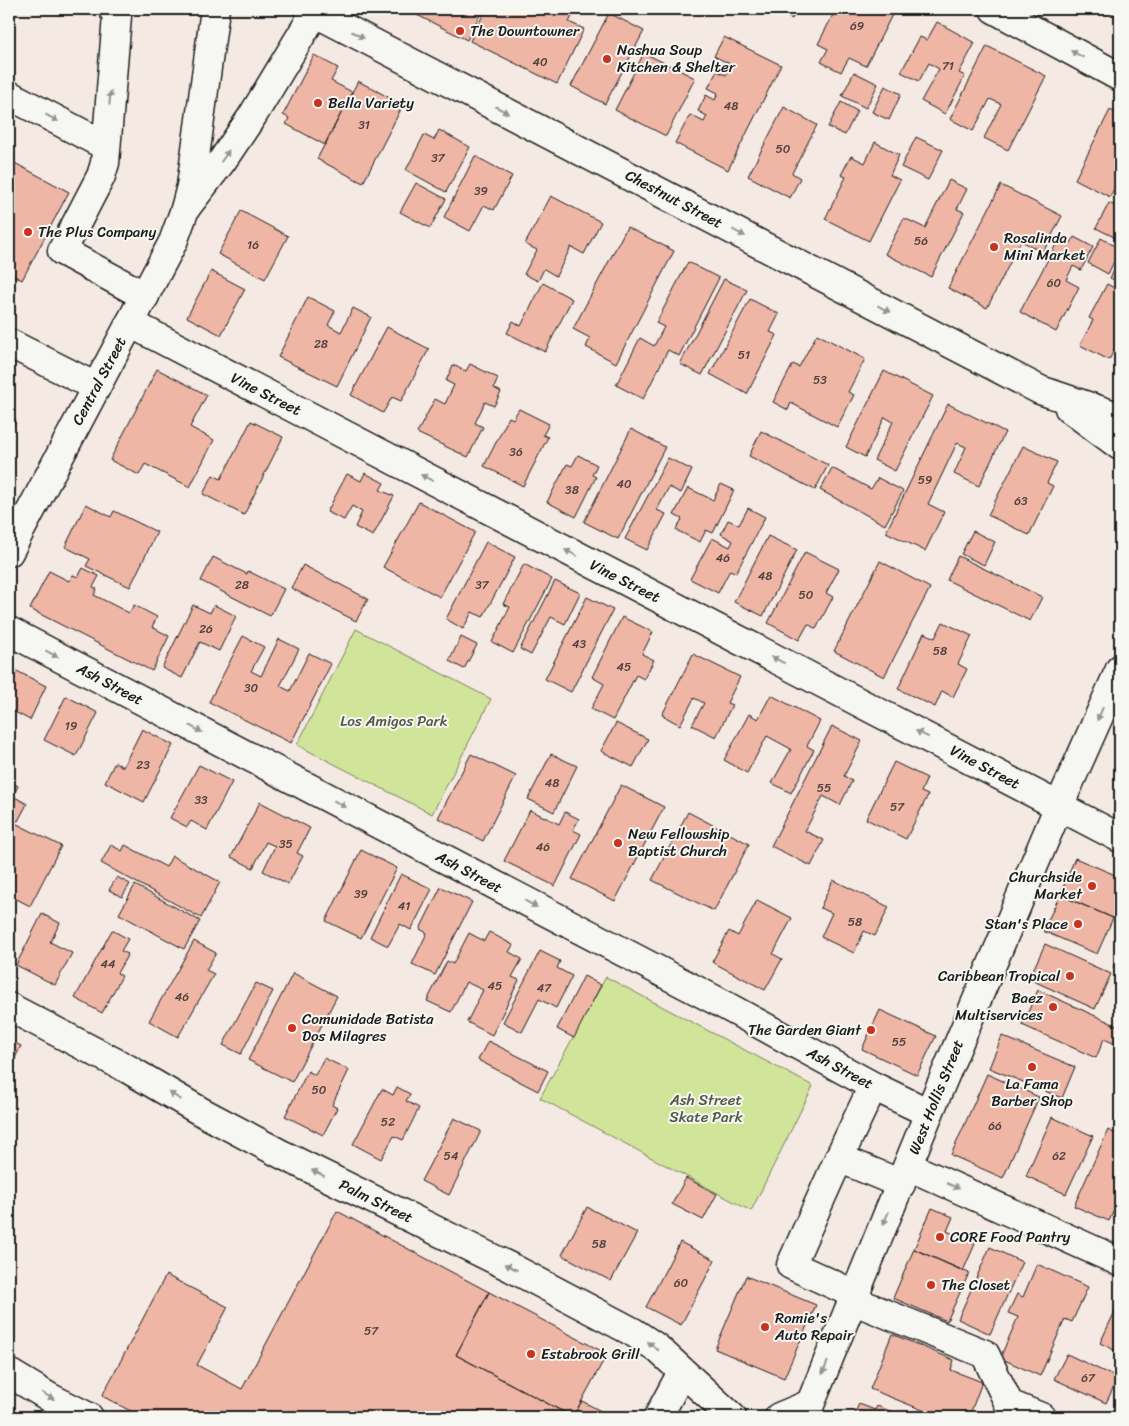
<svg xmlns="http://www.w3.org/2000/svg" width="1129" height="1426" viewBox="0 0 1129 1426" font-family="Sriracha,sans-serif">
<style>
.green{fill:#d1e59a;stroke:#76805b}
.building{fill:#efb6a6;stroke:#1c1c1c}
.lines{fill:none;stroke-linecap:round;stroke-linejoin:round}
.minor-casing{stroke:#1c1c1c;stroke-width:31}
.major-casing{stroke:#1c1c1c;stroke-width:31}
.minor{stroke:#f6f6f2;stroke-width:28}
.major{stroke:#f6f6f2;stroke-width:28}
.oneway{fill:#949492}
.poi-dot{fill:#c8321e;stroke:#f6f6f2;stroke-width:2}
.labels{text-anchor:middle;dominant-baseline:central;stroke-width:4;stroke-linejoin:round;paint-order:stroke}
.number-label{font-size:12px;fill:#51423e}
.poi-label{font-size:15px;fill:#1c1c1c;stroke:#f6f6f2;text-anchor:start}
.street-label{font-size:15px;fill:#1c1c1c;stroke:#f6f6f2}
.park-label{font-size:15px;fill:#525842;stroke:#f6f6f2}
</style>
<rect width="100%" height="100%" fill="#f5e9e3"/>
<filter id="ink" filterUnits="userSpaceOnUse"><feTurbulence type="fractalNoise" baseFrequency=".02" numOctaves="2"/><feDisplacementMap in="SourceGraphic" scale="10" xChannelSelector="R" yChannelSelector="G"/><feConvolveMatrix kernelMatrix="1 2 1 2 8 2 1 2 1" color-interpolation-filters="sRGB"/></filter>
<g filter="url(#ink)">
<path class="green" d="M356 629 491 699 432 814 297 745Z
M606 977 813 1086 751 1211 540 1098Z"/>
<path class="building" d="M405 9H483L467 40Z
M486 9H565L574 13 569 22 584 29 557 84 470 41Z
M772 9H797L792 19Z
M836 9H895L866 66 849 58 841 72 821 62 828 49 818 44Z
M1078 9H1089L1087 13Z
M1104 9H1120V18Z
M609 13 644 31 605 104 571 86Z
M937 22 975 43 959 73 965 76 945 114 921 101 939 69 929 63 919 81 901 72 920 37 927 40Z
M724 37 781 65 728 170 675 143 690 115 704 122 707 116 698 111 706 95 715 100 718 93 708 88 717 71 726 75 732 65 714 56Z
M987 46 1046 76 1008 150 984 138 1001 104 990 99 973 131 950 119Z
M644 53 695 78 666 136 615 110Z
M314 55 338 68 331 81 352 92 325 145 286 124 289 118 283 115Z
M854 72 878 84 866 108 842 96Z
M358 81 403 105 363 183 317 159Z
M885 86 901 94 889 120 872 112Z
M841 102 857 111 845 135 828 127Z
M784 107 817 125 792 173 800 178 790 198 748 176Z
M1110 110 1120 115V176L1110 197 1075 179Z
M439 130 470 147 446 192 406 170 424 135 434 140Z
M916 137 943 150 928 180 901 167Z
M875 142 899 155 890 175 900 180 869 241 825 219 846 177 841 175 851 156 865 163Z
M475 156 512 176 494 210 484 205 470 231 444 217Z
M9 160 69 192 22 280 9 273Z
M949 180 967 189 957 209 964 212 931 277 885 254 904 218 925 228Z
M416 183 446 199 430 228 400 212Z
M1001 185 1062 216 1043 252 1021 241 987 308 948 288Z
M551 196 601 222 584 254 571 247 556 276 544 269 538 281 524 274 537 250 525 244Z
M1109 203 1120 208V229L1116 238 1096 228Z
M241 211 288 236 265 279 218 254Z
M627 227 674 251 616 363 586 347 590 338 573 329Z
M1060 237 1071 243 1074 237 1093 247 1081 270 1073 266 1066 280 1079 287 1056 332 1020 312Z
M1101 238 1120 249 1108 274 1088 263Z
M1120 259V283L1110 278Z
M688 262 719 278 679 356 668 350 643 399 616 385 640 338 654 346 664 327 656 323Z
M211 271 245 289 221 335 187 317Z
M724 279 747 290 702 375 680 364Z
M543 283 572 299 545 352 507 333 513 321 521 326Z
M1107 284 1120 291V338L1109 360 1080 345 1093 320 1089 318Z
M308 297 335 311 328 325 341 332 353 308 371 317 337 386 278 357Z
M750 299 779 314 770 332 777 335 747 394 710 374Z
M387 327 429 349 401 401 392 397 383 413 351 395Z
M817 334 865 359 848 392 854 395 837 427 791 403 788 410 773 402 793 364 799 367Z
M470 364 498 378 494 388 501 392 494 406 485 402 475 423 483 427 468 457 417 433 435 399 445 404 454 385 446 381 453 365 466 371Z
M157 369 207 395 190 427 214 440 190 487 145 464 139 475 110 460Z
M884 371 933 396 895 471 874 460 893 422 885 417 865 457 846 447Z
M948 404 1005 432 979 486 954 474 966 447 957 443 928 504 944 512 925 551 886 532Z
M519 409 549 424 543 435 548 437 523 486 484 466 509 417 513 419Z
M9 416 16 420 9 435Z
M251 421 283 437 244 515 203 494 213 475 221 479Z
M631 429 665 447 618 539 584 522Z
M761 431 828 465 815 490 749 456Z
M1023 446 1057 462 1047 483 1053 486 1029 535 988 515Z
M578 455 597 465 592 475 596 477 576 517 547 502 567 464 572 466Z
M668 458 692 470 681 493 669 487 657 510 666 514 647 550 625 539Z
M832 468 871 489 878 478 903 491 885 525 820 490Z
M365 473 384 483 380 490 394 496 373 536 355 527 362 512 352 506 344 520 327 512 347 474 361 481Z
M721 484 734 490 713 533 706 530 700 542 676 530 682 519 674 515 688 488 713 500Z
M419 502 475 532 440 597 383 567Z
M86 504 111 517 114 511 157 532 130 587 86 566 90 559 65 547Z
M748 508 765 517 736 573 730 570 718 593 690 579 712 538 730 547 733 541 721 534 728 520 739 525Z
M973 531 995 542 984 565 961 554Z
M768 536 797 550 763 616 734 602Z
M486 542 515 557 483 617 472 612 463 629 446 619Z
M805 552 839 569 826 593 833 597 816 629 808 624 799 640 768 623Z
M958 556 1042 597 1030 621 947 580Z
M213 557 247 574 248 571 284 589 270 616 201 581Z
M880 561 930 588 884 677 834 651Z
M524 564 552 579 513 653 492 642 510 607 503 604Z
M303 565 368 599 356 621 291 588Z
M83 568 99 576 93 587 97 589 94 595 129 613 134 605 157 617 152 627 169 636 152 671 30 609 49 571 69 581 73 575 78 577Z
M555 581 580 593 565 624 551 617 531 655 520 649Z
M587 597 613 610 571 692 545 679Z
M193 605 210 613 214 605 236 616 219 651 200 642 182 678 162 668Z
M622 617 653 632 642 654 654 660 644 679 636 675 613 720 591 709 604 684 592 677Z
M943 622 972 636 958 664 967 669 953 697 942 691 935 707 898 689 924 633 935 638Z
M243 636 264 647 251 671 261 676 279 639 299 649 280 686 290 691 309 653 331 664 291 743 209 702Z
M461 637 477 645 464 669 449 661Z
M693 654 740 677 727 703 732 705 716 737 692 725 704 703 694 698 680 725 662 715Z
M9 667 46 686 30 720 9 709Z
M771 695 820 721 807 746 814 750 791 793 772 783 791 749 767 736 747 773 724 760 749 714 758 719Z
M66 696 98 713 76 756 44 740Z
M616 723 648 739 633 767 601 751Z
M832 726 862 741 844 776 852 781 840 805 823 796 805 831 824 840 811 866 771 846Z
M142 729 173 745 144 802 105 782 115 762 123 767Z
M471 754 516 776 483 841 438 818Z
M551 754 577 766 554 812 528 799Z
M894 762 927 778 921 792 928 795 906 839 866 819Z
M199 765 232 782 207 830 191 821 187 827 170 818Z
M9 781 18 786 13 796 27 804 18 821 9 816Z
M621 785 664 807 615 901 572 879Z
M260 802 310 828 297 853 303 856 288 884 263 871 275 846 266 842 253 868 231 857Z
M530 810 559 824 565 812 579 819 573 830 581 834 555 886 504 861Z
M688 812 749 844 714 911 652 880Z
M9 820 61 846 30 906 9 895Z
M111 845 122 851 125 845 166 867 172 856 220 882 201 918 101 863Z
M361 850 397 868 361 938 326 921Z
M1075 858 1120 877V900L1113 918 1060 895Z
M401 874 432 889 411 930 400 924 388 946 370 937Z
M117 877 130 884 122 897 109 890Z
M833 880 889 907 875 936 864 931 854 953 821 937 832 913 820 908Z
M135 885 200 921 184 949 119 914Z
M441 887 472 902 435 975 412 964 427 933 420 929Z
M1060 895 1113 918 1097 954 1043 931Z
M757 900 792 918 773 954 782 959 765 990 712 962 729 931 738 936Z
M42 914 60 923 50 942 72 953 55 985 16 965Z
M112 930 128 939 121 951 128 954 117 973 122 976 102 1013 75 998Z
M489 932 513 945 509 952 522 959 512 977 519 980 492 1035 467 1022 483 990 466 982 451 1012 427 1001 447 961 453 964 469 933 484 941Z
M194 941 216 953 206 970 214 974 178 1037 149 1021Z
M1045 944 1111 974 1095 1009 1029 979Z
M540 951 560 961 557 968 572 976 556 1008 539 999 522 1032 503 1022Z
M1120 951V971L1113 967Z
M293 973 337 996 292 1082 248 1060Z
M584 976 601 985 574 1038 557 1029Z
M256 983 273 991 241 1054 223 1045Z
M1038 990 1120 1027V1046L1104 1039 1096 1058 1022 1025Z
M880 1010 936 1036 917 1075 862 1049Z
M1002 1036 1075 1067 1062 1098 989 1068Z
M9 1040 21 1046 9 1070Z
M488 1041 548 1071 538 1091 478 1060Z
M324 1058 349 1070 332 1105 337 1108 323 1135 285 1116 308 1071 315 1075Z
M987 1074 1039 1097 1003 1178 951 1155Z
M397 1087 410 1094 406 1101 419 1108 403 1140 394 1136 381 1159 353 1144 382 1089 393 1095Z
M1052 1117 1093 1136 1066 1194 1026 1176Z
M454 1118 481 1131 449 1195 421 1181Z
M1108 1130 1120 1136V1197L1109 1221 1074 1206Z
M686 1178 717 1194 703 1220 672 1204Z
M587 1207 637 1233 611 1281 562 1255Z
M932 1208 953 1217 947 1231 975 1244 963 1271 914 1249Z
M337 1211 489 1292 456 1355 573 1417 582 1401 612 1417H142L102 1396 166 1275 228 1307 197 1365 242 1389Z
M680 1242 715 1260 681 1325 646 1307Z
M990 1247 1022 1262 990 1334 958 1319Z
M914 1249 969 1273 947 1321 893 1298Z
M1037 1264 1088 1287 1072 1322 1065 1319 1040 1376 1000 1358 1018 1317 1008 1313 1017 1294 1023 1297Z
M746 1276 816 1305 784 1378 715 1349Z
M489 1292 607 1354 573 1417 456 1355Z
M1118 1305 1120 1306V1353L1100 1343Z
M892 1334 954 1360 951 1370 982 1382 969 1417H940L870 1389Z
M1067 1354 1113 1376 1120 1361V1381L1117 1380 1106 1403 1054 1379Z
M859 1404 875 1410 877 1406 898 1414 897 1417H853Z"/>
<g class="lines">
<defs>
<path id="minor" d="M113 9 117 16 105 163 101 176 62 251 145 296
M308 9 1040 390 1120 417
M994 9 1120 77
M9 95 106 146
M185 209 222 161 253 115 317 9
M130 323 1120 838
M9 343 96 387
M1069 408 1120 446
M9 631 717 1001 873 1086 929 1113
M9 1007 128 1069 200 1111 281 1154 512 1268 633 1332 657 1348 732 1417
M839 1158 901 1184
M908 1166 1120 1262
M854 1294 791 1265 839 1158 873 1086
M852 1300 985 1354 1009 1404 1041 1417
M9 1373 49 1397 89 1417
M658 1417 682 1372
M779 1417 810 1404"/>
<path id="major" d="M9 552 173 242 185 209 191 186 215 9
M805 1417 929 1113 1059 806 1120 669"/>
</defs>
<use href="#minor" class="minor-casing"/>
<use href="#major" class="major-casing"/>
<use href="#minor" class="minor"/>
<use href="#major" class="major"/>
</g>
<defs><path id="oneway-solid" d="M-6-.8H1V-3.2L6.5 0L1 3.2V.8H-6Z" transform="scale(1.25)"/></defs>
<g class="oneway">
<use href="#oneway-solid" transform="translate(358 35) rotate(28)"/>
<use href="#oneway-solid" transform="translate(1077 54) rotate(-152)"/>
<use href="#oneway-solid" transform="translate(110 98) rotate(-85)"/>
<use href="#oneway-solid" transform="translate(502 110) rotate(28)"/>
<use href="#oneway-solid" transform="translate(52 118) rotate(28)"/>
<use href="#oneway-solid" transform="translate(225 156) rotate(-56)"/>
<use href="#oneway-solid" transform="translate(739 233) rotate(28)"/>
<use href="#oneway-solid" transform="translate(884 309) rotate(28)"/>
<use href="#oneway-solid" transform="translate(427 478) rotate(-153)"/>
<use href="#oneway-solid" transform="translate(571 553) rotate(-153)"/>
<use href="#oneway-solid" transform="translate(52 654) rotate(28)"/>
<use href="#oneway-solid" transform="translate(778 660) rotate(-153)"/>
<use href="#oneway-solid" transform="translate(1100 714) rotate(114)"/>
<use href="#oneway-solid" transform="translate(196 729) rotate(28)"/>
<use href="#oneway-solid" transform="translate(922 734) rotate(-153)"/>
<use href="#oneway-solid" transform="translate(340 804) rotate(28)"/>
<use href="#oneway-solid" transform="translate(531 904) rotate(28)"/>
<use href="#oneway-solid" transform="translate(175 1096) rotate(-149)"/>
<use href="#oneway-solid" transform="translate(318 1173) rotate(-154)"/>
<use href="#oneway-solid" transform="translate(953 1186) rotate(24)"/>
<use href="#oneway-solid" transform="translate(886 1218) rotate(113)"/>
<use href="#oneway-solid" transform="translate(511 1267) rotate(-153)"/>
<use href="#oneway-solid" transform="translate(653 1346) rotate(-141)"/>
<use href="#oneway-solid" transform="translate(825 1368) rotate(112)"/>
<use href="#oneway-solid" transform="translate(48 1396) rotate(30)"/>
</g>
</g>
<g class="poi-dot">
<circle cx="460" cy="31" r="5"/>
<circle cx="607" cy="59" r="5"/>
<circle cx="318" cy="103" r="5"/>
<circle cx="28" cy="232" r="5"/>
<circle cx="994" cy="247" r="5"/>
<circle cx="618" cy="843" r="5"/>
<circle cx="1092" cy="886" r="5"/>
<circle cx="1078" cy="924" r="5"/>
<circle cx="1070" cy="976" r="5"/>
<circle cx="1053" cy="1007" r="5"/>
<circle cx="292" cy="1028" r="5"/>
<circle cx="871" cy="1030" r="5"/>
<circle cx="1032" cy="1067" r="5"/>
<circle cx="940" cy="1237" r="5"/>
<circle cx="931" cy="1285" r="5"/>
<circle cx="765" cy="1327" r="5"/>
<circle cx="531" cy="1354" r="5"/>
</g>
<g class="labels">
<g class="number-label">
<text x="857" y="26">69</text>
<text x="540" y="62">40</text>
<text x="948" y="66">71</text>
<text x="731" y="106">48</text>
<text x="364" y="125">31</text>
<text x="783" y="149">50</text>
<text x="438" y="158">37</text>
<text x="481" y="191">39</text>
<text x="921" y="241">56</text>
<text x="253" y="245">16</text>
<text x="1054" y="283">60</text>
<text x="321" y="344">28</text>
<text x="744" y="355">51</text>
<text x="820" y="380">53</text>
<text x="516" y="452">36</text>
<text x="925" y="480">59</text>
<text x="624" y="484">40</text>
<text x="572" y="490">38</text>
<text x="1021" y="501">63</text>
<text x="723" y="558">46</text>
<text x="765" y="576">48</text>
<text x="242" y="585">28</text>
<text x="482" y="585">37</text>
<text x="806" y="595">50</text>
<text x="206" y="629">26</text>
<text x="579" y="644">43</text>
<text x="940" y="651">58</text>
<text x="624" y="667">45</text>
<text x="251" y="688">30</text>
<text x="71" y="726">19</text>
<text x="143" y="765">23</text>
<text x="552" y="783">48</text>
<text x="824" y="788">55</text>
<text x="201" y="800">33</text>
<text x="897" y="807">57</text>
<text x="286" y="844">35</text>
<text x="543" y="847">46</text>
<text x="361" y="894">39</text>
<text x="404" y="906">41</text>
<text x="855" y="922">58</text>
<text x="108" y="964">44</text>
<text x="495" y="986">45</text>
<text x="544" y="988">47</text>
<text x="182" y="997">46</text>
<text x="899" y="1042">55</text>
<text x="319" y="1090">50</text>
<text x="388" y="1122">52</text>
<text x="995" y="1126">66</text>
<text x="451" y="1156">54</text>
<text x="1059" y="1156">62</text>
<text x="599" y="1244">58</text>
<text x="681" y="1283">60</text>
<text x="371" y="1331">57</text>
<text x="1088" y="1378">67</text>
</g>
<g class="poi-label">
<text x="470" y="31">The Downtowner</text>
<text x="617" y="50">Nashua Soup<tspan x="617" dy="17">Kitchen &amp; Shelter</tspan></text>
<text x="328" y="103">Bella Variety</text>
<text x="38" y="232">The Plus Company</text>
<text x="1004" y="238">Rosalinda<tspan x="1004" dy="17">Mini Market</tspan></text>
<text x="628" y="834">New Fellowship<tspan x="628" dy="17">Baptist Church</tspan></text>
<text x="1082" y="877" text-anchor="end">Churchside<tspan x="1082" dy="17">Market</tspan></text>
<text x="1068" y="924" text-anchor="end">Stan's Place</text>
<text x="1060" y="976" text-anchor="end">Caribbean Tropical</text>
<text x="1043" y="998" text-anchor="end">Baez<tspan x="1043" dy="17">Multiservices</tspan></text>
<text x="302" y="1019">Comunidade Batista<tspan x="302" dy="17">Dos Milagres</tspan></text>
<text x="861" y="1030" text-anchor="end">The Garden Giant</text>
<text x="1032" y="1084" text-anchor="middle">La Fama<tspan x="1032" dy="17">Barber Shop</tspan></text>
<text x="950" y="1237">CORE Food Pantry</text>
<text x="941" y="1285">The Closet</text>
<text x="775" y="1318">Romie's<tspan x="775" dy="17">Auto Repair</tspan></text>
<text x="541" y="1354">Estabrook Grill</text>
</g>
<g class="street-label">
<text transform="translate(674 199) rotate(28)">Chestnut Street</text>
<text transform="translate(99 381) rotate(-62)">Central Street</text>
<text transform="translate(266 394) rotate(27)">Vine Street</text>
<text transform="translate(625 581) rotate(27)">Vine Street</text>
<text transform="translate(110 684) rotate(28)">Ash Street</text>
<text transform="translate(985 767) rotate(28)">Vine Street</text>
<text transform="translate(469 872) rotate(28)">Ash Street</text>
<text transform="translate(840 1068) rotate(28)">Ash Street</text>
<text transform="translate(936 1097) rotate(-68)">West Hollis Street</text>
<text transform="translate(376 1201) rotate(26)">Palm Street</text>
</g>
<g class="park-label">
<text x="394" y="721">Los Amigos Park</text>
<text x="706" y="1100">Ash Street<tspan x="706" dy="17">Skate Park</tspan></text>
</g>
</g>
<rect width="1129" height="1426" fill="none" stroke="#f6f6f2" stroke-width="30"/>
<rect x="15" y="15" width="1099" height="1396" fill="none" stroke="#1c1c1c" stroke-width="2" filter="url(#ink)"/>
</svg>
